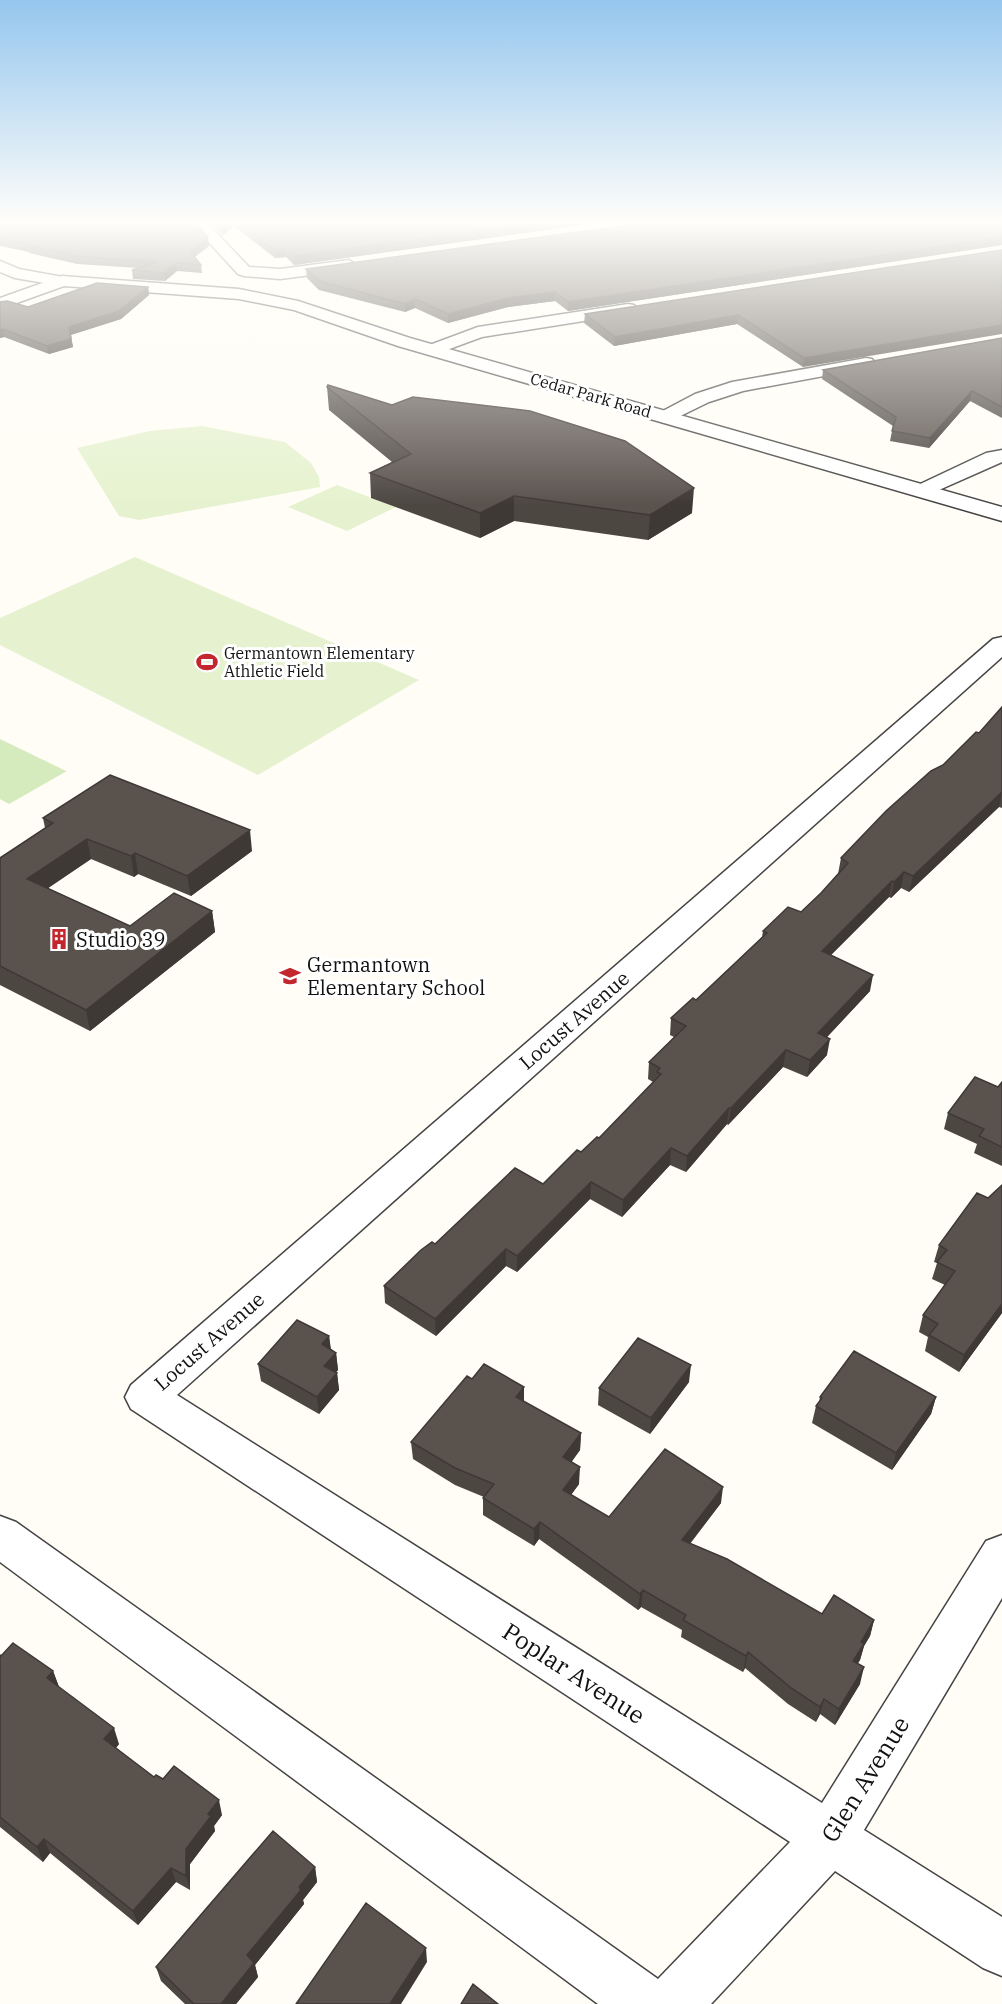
<svg xmlns="http://www.w3.org/2000/svg" width="1002" height="2004" viewBox="0 0 1002 2004" font-family="'IBM Plex Serif',serif">
<style>
.green{fill:#d5ebbd}
.pitch{fill:#e6f2cf}
.lines{fill:none;stroke-linecap:round;stroke-linejoin:round}
.minor-casing{stroke:#444;stroke-width:3}
.tertiary-casing{stroke:#444;stroke-width:3}
.minor{fill:#fff;fill-rule:evenodd}
.tertiary{fill:#fff;fill-rule:evenodd}
.wall{fill:#4d4742}
.shaded-wall{fill:#3f3936}
.building{fill:#5a524d;stroke:#3f3936;stroke-width:1.5}
.labels{text-anchor:middle;dominant-baseline:central;stroke-width:6;stroke-linejoin:round;paint-order:stroke}
.far-street-label{font-size:16px;fill:#111;stroke:#fff}
.far-poi-label{font-size:16px;fill:#111;stroke:#fff;text-anchor:start}
.poi-label{font-size:20px;fill:#111;stroke:#fff;text-anchor:start}
.street-label{font-size:20px;fill:#111;stroke:#fff}
.near-street-label{font-size:24px;fill:#111;stroke:#fff}
</style>
<rect width="100%" height="100%" fill="#fffdf5"/>
<path class="green" d="M0 739 66 771H67L9 804 0 799Z"/>
<path class="pitch" d="M202 426 285 442 311 463 319 477 320 487 139 520 119 516 77 448 150 431Z
M337 485 396 507 347 531 288 507Z
M135 557 419 680 258 775 0 645V618Z"/>
<g class="lines">
<defs>
<path id="minor" d="M192 224H208L249 267 280 269 349 260 357 265 349 270 280 279 244 276 238 274Z
M0 261 19 269 68 278 70 281 62 286 15 278 0 272Z
M628 304 634 305 637 309 634 313 482 337 433 355 427 354 424 350 427 346 478 327Z
M866 358 872 359 875 363 872 367 743 391 709 402 666 423 659 421 656 417 659 413 695 394 732 382Z
M1002 450V462L930 494 923 496 916 494 912 490 916 486 986 453Z
M1002 637V657L177 1395 822 1803 986 1541 1002 1535V1598L864 1830 1002 1917V1976L983 1968 835 1871 711 2004H598L0 1562V1516L16 1522 658 1979 790 1842 131 1409 125 1397 131 1385 993 639Z"/>
<path id="tertiary" d="M62 276 239 289 298 301 410 338 1002 507V521L398 346 294 310 239 299 64 286 0 309V298Z"/>
</defs>
<use href="#minor" class="minor-casing"/>
<use href="#tertiary" class="tertiary-casing"/>
<use href="#minor" class="minor"/>
<use href="#tertiary" class="tertiary"/>
</g>
<path class="wall" d="M0 224 209 246 194 257 201 265 202 273 177 271 165 281 133 279 132 270 138 268 77 264 29 253V252L0 246Z
M212 224H589L294 265 286 257 275 258 234 226 222 236Z
M1002 224V245L568 311 555 301 508 307 448 323 415 308 405 312 319 290 307 278 306 269Z
M1002 250 803 367 737 324 614 346 584 323 585 314Z
M148 287 149 295 121 319 71 335 73 347 49 354 4 337 0 338V302L28 307Z
M1002 338V418L970 401 929 448 890 441 893 426 822 379 823 370Z
M327 387 692 513 648 540 514 521 480 538 371 498 370 473 392 462 329 410Z
M1002 707V808L999 807 909 892 901 888 891 898 889 897 831 955 870 991 827 1037V1055L807 1077 783 1067 728 1125 727 1124 686 1172 670 1165 622 1217 590 1199 517 1272 506 1266 436 1336 385 1303 384 1286 435 1244 543 1184 599 1138 653 1082 648 1079 649 1062 674 1037 670 1035 671 1018 696 1000 762 937 763 931 801 912 821 893 838 874 841 858 979 733Z
M43 818 252 851 191 896 138 874 134 877 91 859 48 888 130 926 212 911 215 932 90 1031 0 985V858L45 828Z
M1002 1082V1166L974 1153 977 1144 944 1129 948 1113 998 1087Z
M1002 1185V1313L959 1372 925 1351 928 1337 919 1332 923 1315 945 1285 932 1279 937 1263 934 1262 939 1245 988 1198Z
M329 1336 331 1349 336 1353 338 1370 336 1372 337 1373 339 1390 319 1414 261 1381 258 1364Z
M472 1379 524 1387V1401L581 1433 580 1450 571 1462 579 1484 571 1495 609 1517 721 1503 690 1544 822 1614 874 1620 870 1636 864 1646 860 1660 858 1663 860 1684 835 1725 820 1714 816 1722 788 1704 745 1668 743 1672 681 1637 682 1630 641 1607 638 1610 539 1539 534 1546 483 1515V1498L484 1497 455 1485 413 1459 411 1442Z
M689 1382 650 1434 598 1405 599 1388Z
M820 1397H936L931 1414 892 1470 812 1423 816 1406 819 1402Z
M0 1655 1 1656 53 1671 59 1687 119 1744 116 1748 154 1777 163 1779 222 1815 214 1826 215 1831 190 1864V1890L176 1882 138 1925 50 1853 43 1862 0 1827Z
M315 1867 317 1882 303 1900 304 1904 255 1965 258 1977 236 2004H185L161 1981 156 1967Z"/>
<path class="shaded-wall" d="M225 224H234V226L222 236 221 227Z
M530 224H589L294 265 293 256Z
M208 237 209 246 191 260 190 251Z
M1002 237V245L568 311V302Z
M285 249 286 257 275 258 274 250Z
M176 263 177 271 165 281 164 273Z
M148 287 149 295 121 319 70 335 69 327Z
M555 292V301L508 307 448 323V314L508 298Z
M415 299V308L405 312V304Z
M738 315 737 324 614 346 615 337Z
M1002 325V334L803 367 804 358Z
M3 329 4 337 0 338V330Z
M71 339 73 347 49 354 47 346Z
M972 391 970 401 929 448 930 438Z
M694 488 692 513 648 540 650 515Z
M514 496V521L480 538V513Z
M1002 792 999 807 909 892 913 876Z
M250 830 252 851 191 896 187 876Z
M87 839 91 859 32 899 27 879Z
M135 853 138 874 134 877 131 856Z
M904 872 901 888 891 898 894 882Z
M892 881 889 897 819 967 822 951Z
M212 911 215 932 90 1031 86 1010Z
M873 975 870 991 815 1050 818 1033Z
M830 1039 827 1055 807 1077 810 1060Z
M786 1050 783 1067 728 1125 731 1108Z
M729 1108 727 1124 686 1172 687 1156Z
M671 1148 670 1165 622 1217 623 1200Z
M591 1182 590 1199 517 1272V1256Z
M506 1249V1266L436 1336 435 1319Z
M1002 1304V1313L959 1372 964 1355Z
M329 1336 331 1354 322 1344Z
M336 1353 338 1370 326 1384 324 1366Z
M691 1365 689 1382 650 1434 651 1418Z
M337 1373 339 1390 319 1414 317 1397Z
M524 1387V1404L516 1397Z
M936 1397 931 1414 892 1470 896 1453Z
M581 1433 580 1450 563 1474V1457Z
M580 1467 579 1484 562 1507 563 1490Z
M723 1487 721 1503 679 1557 682 1540Z
M540 1522 539 1539 534 1546V1529Z
M643 1590 641 1607 638 1610 640 1594Z
M874 1620 870 1636 864 1646 860 1660 849 1677 853 1661 861 1642Z
M748 1652 745 1668 743 1672 746 1656Z
M864 1667 860 1684 835 1725 839 1709Z
M53 1671 59 1687 47 1678Z
M824 1699 820 1714 816 1722 820 1707Z
M114 1728 119 1744 110 1755 104 1739Z
M219 1800 222 1815 214 1826 215 1831 190 1864V1890L186 1876V1849L208 1814Z
M44 1839 50 1853 43 1862 37 1847Z
M315 1867 317 1882 303 1900 304 1904 255 1965 258 1977 236 2004H221L247 1955Z
M171 1868 176 1882 138 1925 133 1911Z
M426 1948 427 1962 401 2004H390Z"/>
<path class="building" d="M0 224H196L208 237 190 251 201 265 176 263 164 273 132 270 158 262 75 256 28 245 30 244 0 238Z
M242 224H530L293 256 285 249 274 250Z
M637 224H1002V237L568 302 555 292 508 298 448 314 415 299 405 304 319 281 306 269Z
M1002 250V325L804 358 738 315 615 337 585 314Z
M97 283 148 287 119 311 69 327 71 339 47 346 3 329 0 330V302L7 301 28 307Z
M1002 338V407L972 391 930 438 892 431 896 417 823 370Z
M328 385 392 405 413 397 530 411 625 441 694 488 650 515 514 496 480 513 370 473 411 454 327 387Z
M1002 707V792L913 876 904 872 894 882 892 881 822 951 873 975 818 1033 830 1039 810 1060 786 1050 731 1108H729L687 1156 671 1148 623 1200 591 1182 517 1256 506 1249 435 1319 384 1286 421 1250 432 1242 435 1244 515 1168 543 1184 577 1150 581 1152 597 1137 599 1138 661 1074 657 1072 660 1068 649 1062 686 1026 671 1018 693 998 696 1000 767 933 763 931 788 907 801 912 821 893 848 863 841 858 886 811 931 771 943 765 976 732 979 733Z
M110 775 250 830 187 876 135 853 131 856 87 839 27 879 130 926 174 893 212 911 86 1010 0 966V858L53 823 43 818Z
M975 1077 998 1087 1002 1082V1147L979 1136 984 1129 948 1113Z
M1002 1185V1304L964 1355 929 1335 938 1324 923 1315 955 1271 937 1262 947 1250 939 1245 977 1193 988 1198Z
M297 1320 329 1336 322 1344 336 1353 324 1366 337 1373 317 1397 258 1364Z
M638 1338 691 1365 651 1418 599 1388Z
M854 1351 936 1397 896 1453 816 1406 822 1398 820 1397Z
M484 1364 524 1387 516 1397 581 1433 563 1457 580 1467 563 1490 609 1517 665 1449 723 1487 682 1540 727 1559 822 1614 834 1595 874 1620 861 1642 864 1644 853 1661 864 1667 839 1709 824 1699 820 1707 791 1688 748 1652 746 1656 683 1620 686 1615 643 1590 640 1594 540 1522 534 1529 483 1498 494 1484 455 1468 411 1442 467 1376 472 1379Z
M13 1643 53 1671 47 1678 114 1728 104 1739 154 1777 156 1775 163 1779 174 1766 219 1800 208 1814 211 1816 186 1849V1876L171 1868 133 1911 44 1839 37 1847 0 1817V1655L1 1656Z
M273 1831 315 1867 299 1887 301 1890 247 1955 254 1963 221 2004H194L156 1967Z
M366 1903 426 1948 390 2004H296Z
M473 1984 498 2004H461Z"/>
<linearGradient id="sky" x2="0" y2="1"><stop stop-color="#95c6ee"/><stop offset="0.44" stop-color="#fffefa"/><stop offset="1" stop-color="#fffefa" stop-opacity="0"/></linearGradient>
<rect width="1002" height="505" fill="url(#sky)"/>
<defs>
<symbol id="stadium-bare" viewBox="-9 -9 18 18"><path d="M0-5a6.5 5 0 1 0 0 10a6.5 5 0 1 0 0-10ZM-3.5-1.8h7v3.6h-7Z" fill="#c4262e" stroke="#fff" stroke-width="2.5" paint-order="stroke"/></symbol>
<symbol id="building-bare" viewBox="-9 -9 18 18"><path d="M-4-6H4V6H1V3H-1V6H-4ZM-2.5-4.3h1.7v1.8h-1.7ZM.8-4.3h1.7v1.8H.8ZM-2.5-1h1.7V.8h-1.7ZM.8-1h1.7V.8H.8Z" fill="#c4262e" stroke="#fff" stroke-width="2.5" paint-order="stroke"/></symbol>
<symbol id="school-bare" viewBox="-9 -9 18 18"><path d="M0-5L7-2L0 1L-7-2ZM-4 1L0 2.5L4 1V4Q0 6-4 4Z" fill="#c4262e" stroke="#fff" stroke-width="2.5" paint-order="stroke"/></symbol>
</defs>
<g fill-rule="evenodd">
<use href="#stadium-bare" x="192" y="647" width="30" height="30"/>
<use href="#building-bare" x="44" y="924" width="30" height="30"/>
<use href="#school-bare" x="275" y="961" width="30" height="30"/>
</g>
<g class="labels">
<g class="far-street-label">
<text transform="translate(591 395) rotate(16)">Cedar Park Road</text>
</g>
<g class="far-poi-label">
<text x="224" y="653">Germantown Elementary<tspan x="224" dy="18">Athletic Field</tspan></text>
</g>
<g class="poi-label">
<text x="76" y="939">Studio 39</text>
<text x="307" y="964">Germantown<tspan x="307" dy="23">Elementary School</tspan></text>
</g>
<g class="street-label">
<text transform="translate(574 1020) rotate(-41)">Locust Avenue</text>
<text transform="translate(209 1341) rotate(-41)">Locust Avenue</text>
</g>
<g class="near-street-label">
<text transform="translate(574 1673) rotate(33)">Poplar Avenue</text>
<text transform="translate(865 1779) rotate(-58)">Glen Avenue</text>
</g>
</g>
</svg>
